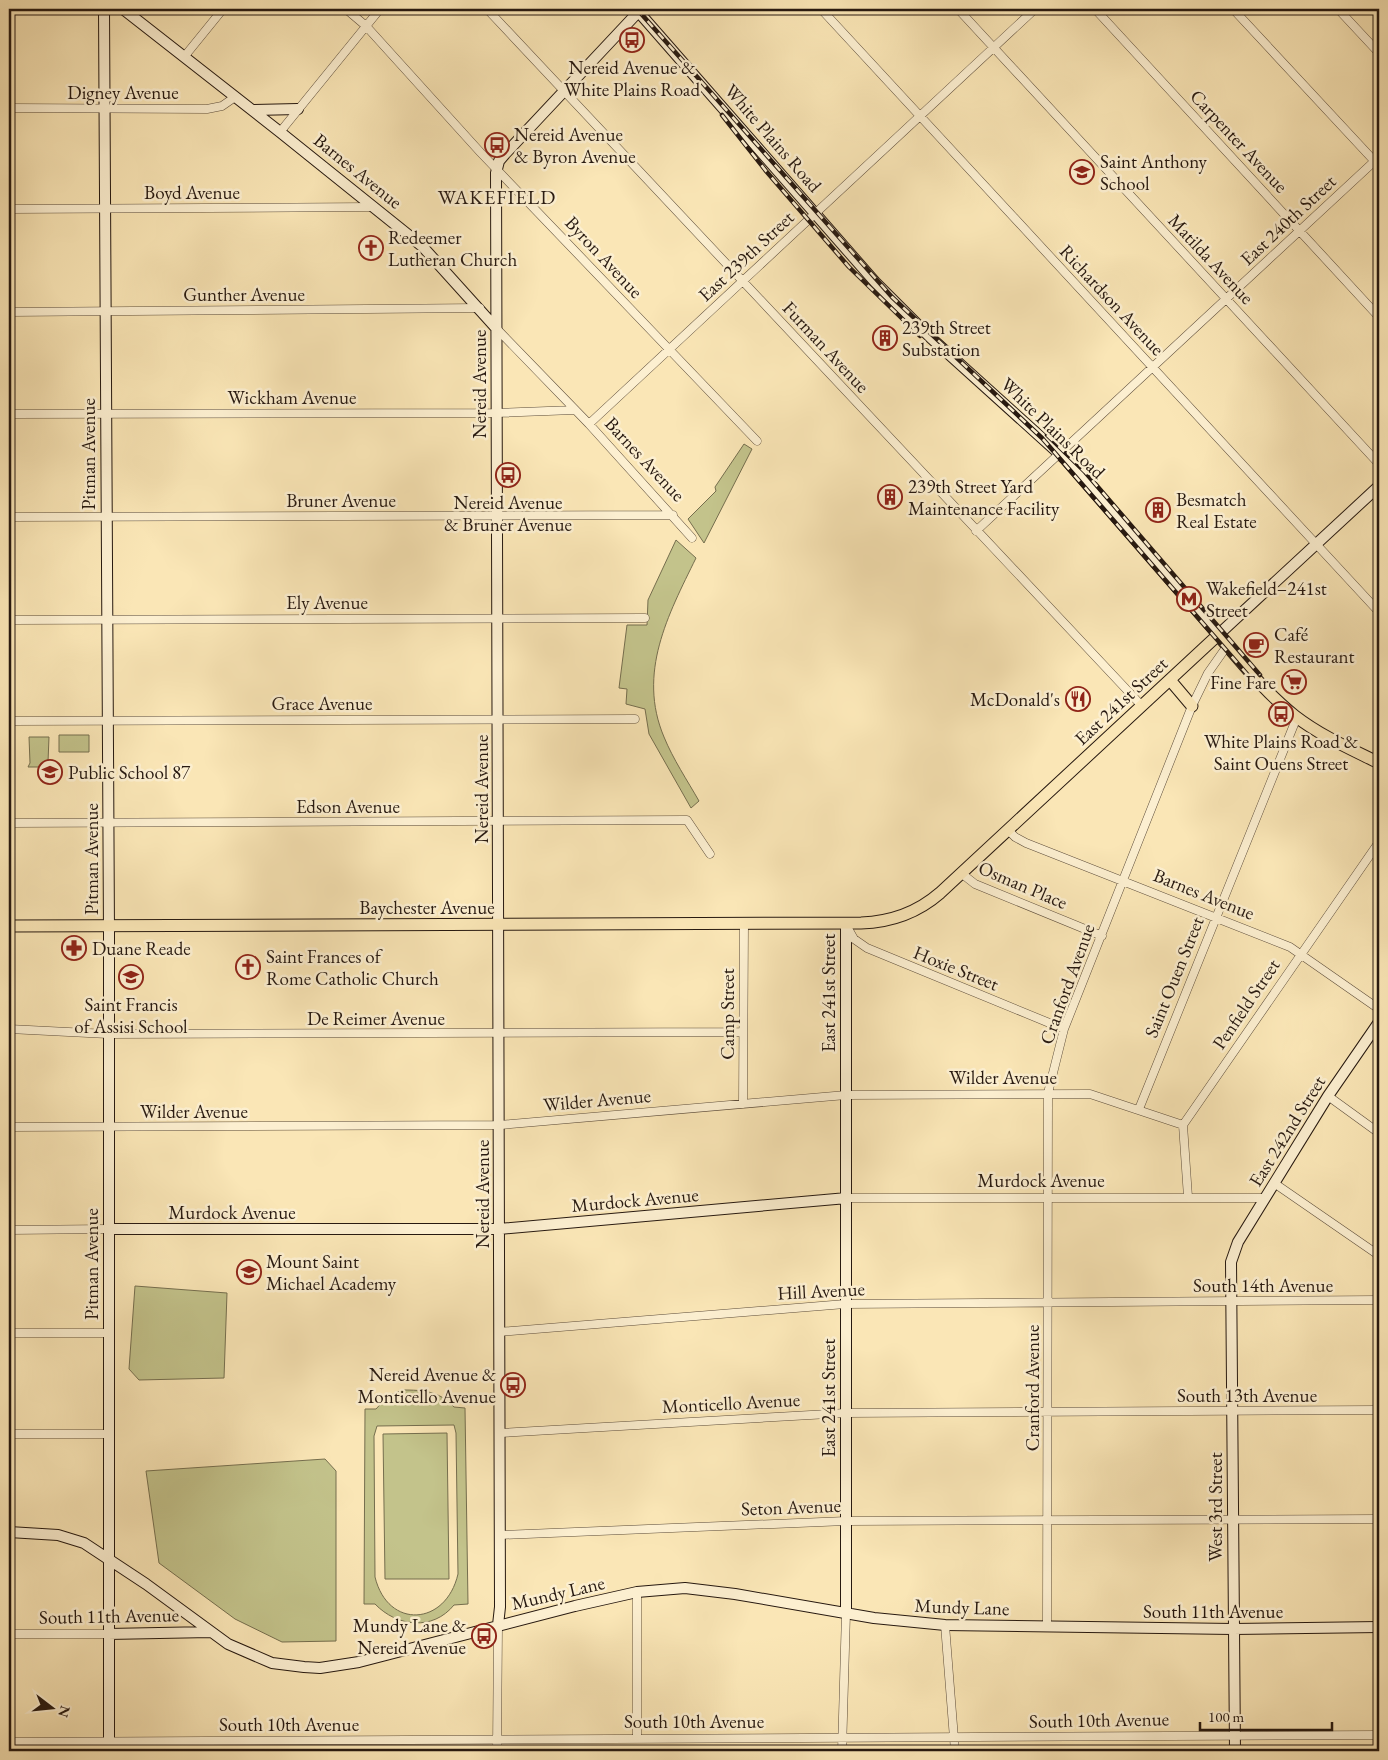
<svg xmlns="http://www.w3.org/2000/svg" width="1388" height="1760" viewBox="0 0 1388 1760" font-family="'EB Garamond',serif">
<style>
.green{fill:#c3c38b;stroke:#756e4e;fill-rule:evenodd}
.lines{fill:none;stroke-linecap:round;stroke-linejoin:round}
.street-casing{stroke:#5c4c3a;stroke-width:9}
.secondary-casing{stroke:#271910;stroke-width:12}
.primary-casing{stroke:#271910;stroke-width:13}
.street{stroke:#fcefd0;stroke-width:8}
.secondary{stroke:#fcefd0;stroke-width:10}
.primary{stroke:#fae6b6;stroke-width:11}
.rail-casing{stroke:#271910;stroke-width:4.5}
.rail{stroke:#fcefd0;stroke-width:2.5;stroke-dasharray:8;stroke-linecap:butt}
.labels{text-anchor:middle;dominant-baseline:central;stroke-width:5;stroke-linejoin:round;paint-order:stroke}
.poi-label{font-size:19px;fill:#271910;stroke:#fcefd0;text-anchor:start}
.street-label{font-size:19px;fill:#271910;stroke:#fcefd0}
.neighbourhood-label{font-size:20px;letter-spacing:1px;fill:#271910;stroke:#fcefd0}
</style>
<rect width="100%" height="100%" fill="#fae6b6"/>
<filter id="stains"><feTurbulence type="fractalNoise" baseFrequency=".004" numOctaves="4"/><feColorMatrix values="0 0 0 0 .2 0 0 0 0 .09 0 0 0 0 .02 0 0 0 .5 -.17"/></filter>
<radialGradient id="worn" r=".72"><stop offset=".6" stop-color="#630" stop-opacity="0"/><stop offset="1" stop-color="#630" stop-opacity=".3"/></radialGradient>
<path class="green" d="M744 444 752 449 704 543 688 519 716 491 715 487Z
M676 540 696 558C668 615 637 673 664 737 673 759 687 780 699 801L691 808 649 734 645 709 626 704 627 689 619 688 627 625H647L648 600Z
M59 735H89V752H59Z
M29 737H49L48 762H45V767H28L30 763Z
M135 1286 227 1293 224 1378 139 1380 129 1369Z
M402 1390C424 1390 439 1391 454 1407L465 1408 468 1604 454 1605C433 1631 397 1627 375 1604H364L365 1409H376L388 1396ZM454 1425 456 1433 458 1574C446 1626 388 1630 375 1577L374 1436 377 1426Z
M447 1433 449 1579H385L383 1434Z
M325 1459 336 1471V1641L282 1642 235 1619 159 1563 146 1471Z"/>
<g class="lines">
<defs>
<path id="street" d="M346 9 366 26 481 153 757 441
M487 9 1142 706
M821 9 1379 612
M958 9 1379 464
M1095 9 1379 317
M1233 9 1379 166
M1338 9 1379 53
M184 57 223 9
M9 108 207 109 222 106 235 97
M280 132 380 9
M9 209 374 207
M9 312 480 308
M496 328 589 424 692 538
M9 414 496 413 574 410
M589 424 1035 9
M9 517 673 515
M976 531 1379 157
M9 620 645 618
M9 721 635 719
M9 823 687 820 710 854
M1008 830 1015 837 1026 843 1290 947 1379 1009
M961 873 975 884 1102 936
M846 925 854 939 867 948 1064 1029
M9 1029 108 1034 743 1032
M1328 1096 1379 1133
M743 1104 744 923
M1139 1109 1297 717
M9 1127 500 1125 846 1095 1090 1094 1183 1125
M1274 1183 1377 1254
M1188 1197 1183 1125 1379 842
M847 1198H1265
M9 1230 108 1229
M499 1332 845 1304 1379 1300
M9 1333H108
M500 1433 846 1413 1379 1410
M9 1434H109
M499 1535 846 1521 1379 1519
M637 1592V1737
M945 1625 955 1751
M1047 1627 1048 1093 1064 1029 1192 706 1208 673 1227 646
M9 1634H108
M9 1742 1379 1735
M497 1751 498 1625
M842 1751 846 1613"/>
<path id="secondary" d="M104 9 109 933V1751
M123 9 280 132 422 246 496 328
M636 9 875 282 931 338 1065 459 1218 635 1379 486
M252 110 298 109
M108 1229H499L847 1198
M9 1532 58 1535 84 1543 146 1584 228 1644 272 1663 304 1667 320 1668 359 1662 575 1606 637 1592 685 1588 735 1594 874 1618 945 1625 1233 1629 1379 1627
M846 1613V923
M498 1625 500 1607 496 173 499 161 505 154 641 9
M108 1634 210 1632
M1235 1751 1231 1262 1238 1242 1328 1096 1379 1022"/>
<path id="primary" d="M1170 680 1192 706
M9 926 861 923C891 922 917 913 940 893L1218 635C1243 664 1266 693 1295 716 1321 736 1351 749 1379 763"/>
</defs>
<use href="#street" class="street-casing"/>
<use href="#secondary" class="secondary-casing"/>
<use href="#primary" class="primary-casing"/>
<use href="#street" class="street"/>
<use href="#secondary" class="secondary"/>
<use href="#primary" class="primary"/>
<defs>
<path id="rail" d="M637 9 892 297 1042 438 1253 681
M722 115 766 171 849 267 920 336
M1047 435 1085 472 1260 675"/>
</defs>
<use href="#rail" class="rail-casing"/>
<use href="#rail" class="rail"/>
</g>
<defs>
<symbol id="bus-ring" viewBox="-11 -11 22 22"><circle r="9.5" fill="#fcefd0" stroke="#8f2418" stroke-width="1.5"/><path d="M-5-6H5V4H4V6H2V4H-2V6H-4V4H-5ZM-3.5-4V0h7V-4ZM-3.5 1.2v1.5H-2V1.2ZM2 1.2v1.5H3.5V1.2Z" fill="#8f2418"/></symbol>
<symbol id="school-ring" viewBox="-11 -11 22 22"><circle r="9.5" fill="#fcefd0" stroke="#8f2418" stroke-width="1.5"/><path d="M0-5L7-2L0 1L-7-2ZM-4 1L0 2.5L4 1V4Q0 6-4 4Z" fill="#8f2418"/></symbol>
<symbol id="church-ring" viewBox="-11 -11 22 22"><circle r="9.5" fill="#fcefd0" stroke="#8f2418" stroke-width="1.5"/><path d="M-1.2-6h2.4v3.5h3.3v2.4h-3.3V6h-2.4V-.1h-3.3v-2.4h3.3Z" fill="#8f2418"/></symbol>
<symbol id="building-ring" viewBox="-11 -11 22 22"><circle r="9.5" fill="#fcefd0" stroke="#8f2418" stroke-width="1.5"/><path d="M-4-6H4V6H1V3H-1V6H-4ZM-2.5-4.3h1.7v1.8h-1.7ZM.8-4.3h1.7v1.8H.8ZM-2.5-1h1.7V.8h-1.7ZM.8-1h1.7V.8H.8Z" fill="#8f2418"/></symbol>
<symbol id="metro-ring" viewBox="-11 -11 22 22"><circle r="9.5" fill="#fcefd0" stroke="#8f2418" stroke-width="1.5"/><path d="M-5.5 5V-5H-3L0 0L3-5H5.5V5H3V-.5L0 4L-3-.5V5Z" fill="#8f2418"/></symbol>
<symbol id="cafe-ring" viewBox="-11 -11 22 22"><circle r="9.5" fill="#fcefd0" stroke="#8f2418" stroke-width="1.5"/><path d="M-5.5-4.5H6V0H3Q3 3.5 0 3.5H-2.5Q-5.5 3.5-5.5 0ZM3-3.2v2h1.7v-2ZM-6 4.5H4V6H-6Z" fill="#8f2418"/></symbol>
<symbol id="supermarket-ring" viewBox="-11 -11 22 22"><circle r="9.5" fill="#fcefd0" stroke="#8f2418" stroke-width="1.5"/><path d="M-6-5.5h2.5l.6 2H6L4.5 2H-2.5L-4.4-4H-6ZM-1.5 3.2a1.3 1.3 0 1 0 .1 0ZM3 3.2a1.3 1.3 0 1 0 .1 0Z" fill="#8f2418"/></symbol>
<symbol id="restaurant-ring" viewBox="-11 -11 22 22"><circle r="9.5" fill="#fcefd0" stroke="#8f2418" stroke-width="1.5"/><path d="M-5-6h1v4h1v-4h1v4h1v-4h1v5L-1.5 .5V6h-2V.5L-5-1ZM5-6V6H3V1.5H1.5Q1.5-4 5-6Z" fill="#8f2418"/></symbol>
<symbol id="pharmacy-ring" viewBox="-11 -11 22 22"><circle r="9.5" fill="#fcefd0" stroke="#8f2418" stroke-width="1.5"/><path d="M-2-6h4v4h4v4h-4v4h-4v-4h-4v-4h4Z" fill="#8f2418"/></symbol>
</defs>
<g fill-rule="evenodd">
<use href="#bus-ring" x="618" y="26" width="28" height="28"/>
<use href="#bus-ring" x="483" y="131" width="28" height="28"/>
<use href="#school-ring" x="1068" y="158" width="28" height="28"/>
<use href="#church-ring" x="357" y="234" width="28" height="28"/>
<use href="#building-ring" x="871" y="324" width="28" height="28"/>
<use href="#bus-ring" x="494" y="461" width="28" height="28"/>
<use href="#building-ring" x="876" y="483" width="28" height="28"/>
<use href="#building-ring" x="1144" y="496" width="28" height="28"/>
<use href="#metro-ring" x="1175" y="585" width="28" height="28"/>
<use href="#cafe-ring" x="1242" y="631" width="28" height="28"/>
<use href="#supermarket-ring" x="1280" y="668" width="28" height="28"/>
<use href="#restaurant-ring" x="1064" y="685" width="28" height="28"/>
<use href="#bus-ring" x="1267" y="700" width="28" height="28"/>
<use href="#school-ring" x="36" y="758" width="28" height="28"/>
<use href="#pharmacy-ring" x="60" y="934" width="28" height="28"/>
<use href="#church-ring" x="234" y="953" width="28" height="28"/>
<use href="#school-ring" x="117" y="963" width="28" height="28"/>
<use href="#school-ring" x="235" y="1258" width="28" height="28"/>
<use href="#bus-ring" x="499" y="1371" width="28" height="28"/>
<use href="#bus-ring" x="470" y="1622" width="28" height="28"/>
</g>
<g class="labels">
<g class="poi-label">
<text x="632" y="67" text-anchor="middle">Nereid Avenue &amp;<tspan x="632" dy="22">White Plains Road</tspan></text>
<text x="514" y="134">Nereid Avenue<tspan x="514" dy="22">&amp; Byron Avenue</tspan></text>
<text x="1100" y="161">Saint Anthony<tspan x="1100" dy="22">School</tspan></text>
<text x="388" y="237">Redeemer<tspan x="388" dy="22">Lutheran Church</tspan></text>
<text x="902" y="327">239th Street<tspan x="902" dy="22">Substation</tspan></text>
<text x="908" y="486">239th Street Yard<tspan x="908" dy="22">Maintenance Facility</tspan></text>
<text x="1176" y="499">Besmatch<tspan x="1176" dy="22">Real Estate</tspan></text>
<text x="508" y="502" text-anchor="middle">Nereid Avenue<tspan x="508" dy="22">&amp; Bruner Avenue</tspan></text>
<text x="1206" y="588">Wakefield–241st<tspan x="1206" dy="22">Street</tspan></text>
<text x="1274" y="634">Café<tspan x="1274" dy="22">Restaurant</tspan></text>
<text x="1276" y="682" text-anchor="end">Fine Fare</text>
<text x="1060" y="699" text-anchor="end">McDonald's</text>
<text x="1281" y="741" text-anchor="middle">White Plains Road &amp;<tspan x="1281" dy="22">Saint Ouens Street</tspan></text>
<text x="68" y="772">Public School 87</text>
<text x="92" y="948">Duane Reade</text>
<text x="266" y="956">Saint Frances of<tspan x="266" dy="22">Rome Catholic Church</tspan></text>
<text x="131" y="1004" text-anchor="middle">Saint Francis<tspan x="131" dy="22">of Assisi School</tspan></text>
<text x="266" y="1261">Mount Saint<tspan x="266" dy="22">Michael Academy</tspan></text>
<text x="496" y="1374" text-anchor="end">Nereid Avenue &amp;<tspan x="496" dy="22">Monticello Avenue</tspan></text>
<text x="466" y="1625" text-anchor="end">Mundy Lane &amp;<tspan x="466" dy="22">Nereid Avenue</tspan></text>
</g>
<g class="street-label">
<text x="123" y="92">Digney Avenue</text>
<text transform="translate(773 138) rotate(49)">White Plains Road</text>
<text transform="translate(1239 141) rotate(47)">Carpenter Avenue</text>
<text transform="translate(358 171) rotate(39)">Barnes Avenue</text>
<text x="192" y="192">Boyd Avenue</text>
<text transform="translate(1288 220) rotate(-43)">East 240th Street</text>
<text transform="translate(746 256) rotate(-43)">East 239th Street</text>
<text transform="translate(604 257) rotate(47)">Byron Avenue</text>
<text transform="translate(1211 259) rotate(47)">Matilda Avenue</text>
<text x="244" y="294">Gunther Avenue</text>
<text transform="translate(1112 300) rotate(47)">Richardson Avenue</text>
<text transform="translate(826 347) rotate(47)">Furman Avenue</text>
<text transform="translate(479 384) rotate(-90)">Nereid Avenue</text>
<text x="292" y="397">Wickham Avenue</text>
<text transform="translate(1053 428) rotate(44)">White Plains Road</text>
<text transform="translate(88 454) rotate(-90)">Pitman Avenue</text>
<text transform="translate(645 459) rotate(47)">Barnes Avenue</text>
<text x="341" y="500">Bruner Avenue</text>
<text x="327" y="602">Ely Avenue</text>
<text transform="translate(1121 701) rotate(-43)">East 241st Street</text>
<text x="322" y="703">Grace Avenue</text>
<text transform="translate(481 789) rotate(-90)">Nereid Avenue</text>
<text x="348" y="806">Edson Avenue</text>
<text transform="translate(91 859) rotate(-90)">Pitman Avenue</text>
<text transform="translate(1023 885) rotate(23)">Osman Place</text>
<text transform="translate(1204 894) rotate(22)">Barnes Avenue</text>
<text x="427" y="907">Baychester Avenue</text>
<text transform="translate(956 968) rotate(22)">Hoxie Street</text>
<text transform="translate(1174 977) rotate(-68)">Saint Ouen Street</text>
<text transform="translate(1067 984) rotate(-70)">Cranford Avenue</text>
<text transform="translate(828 993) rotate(-90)">East 241st Street</text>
<text transform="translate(1246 1004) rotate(-56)">Penfield Street</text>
<text transform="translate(727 1014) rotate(-90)">Camp Street</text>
<text x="376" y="1018">De Reimer Avenue</text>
<text x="1003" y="1077">Wilder Avenue</text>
<text transform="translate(597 1100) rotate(-5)">Wilder Avenue</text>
<text x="194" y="1111">Wilder Avenue</text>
<text transform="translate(1287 1131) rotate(-58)">East 242nd Street</text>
<text x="1041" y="1180">Murdock Avenue</text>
<text transform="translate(482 1194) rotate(-90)">Nereid Avenue</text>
<text transform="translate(635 1200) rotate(-5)">Murdock Avenue</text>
<text x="232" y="1212">Murdock Avenue</text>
<text transform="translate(91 1264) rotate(-90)">Pitman Avenue</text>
<text x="1263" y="1285">South 14th Avenue</text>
<text transform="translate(821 1291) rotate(-3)">Hill Avenue</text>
<text transform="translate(1032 1388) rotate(-90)">Cranford Avenue</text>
<text x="1247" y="1395">South 13th Avenue</text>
<text transform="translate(828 1398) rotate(-90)">East 241st Street</text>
<text transform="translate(731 1403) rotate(-3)">Monticello Avenue</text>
<text transform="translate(791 1507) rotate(-2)">Seton Avenue</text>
<text transform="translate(1215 1507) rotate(-90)">West 3rd Street</text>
<text transform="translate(558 1593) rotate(-13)">Mundy Lane</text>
<text transform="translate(962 1607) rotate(2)">Mundy Lane</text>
<text x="1213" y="1611">South 11th Avenue</text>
<text transform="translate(109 1616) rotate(-1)">South 11th Avenue</text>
<text transform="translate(1099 1720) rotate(-1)">South 10th Avenue</text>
<text x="694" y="1721">South 10th Avenue</text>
<text x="289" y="1724">South 10th Avenue</text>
</g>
<g class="neighbourhood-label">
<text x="497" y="197">WAKEFIELD</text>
</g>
</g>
<rect width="1388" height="1760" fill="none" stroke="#fae6b6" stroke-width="30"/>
<rect x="10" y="10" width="1368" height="1740" fill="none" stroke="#271910" stroke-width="2.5"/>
<rect x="15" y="15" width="1358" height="1730" fill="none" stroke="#271910"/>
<g transform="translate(52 1708) rotate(106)" stroke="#fcefd0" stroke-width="4" paint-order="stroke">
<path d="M0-4L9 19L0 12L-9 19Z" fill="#271910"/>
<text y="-8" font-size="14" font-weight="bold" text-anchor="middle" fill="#271910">N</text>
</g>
<path d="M1200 1722v8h132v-8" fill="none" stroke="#271910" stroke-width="2.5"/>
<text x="1208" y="1722" font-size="15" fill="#271910" stroke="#fcefd0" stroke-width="4" paint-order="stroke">100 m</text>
<rect width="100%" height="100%" filter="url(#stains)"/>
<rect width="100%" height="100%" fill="url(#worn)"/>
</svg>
